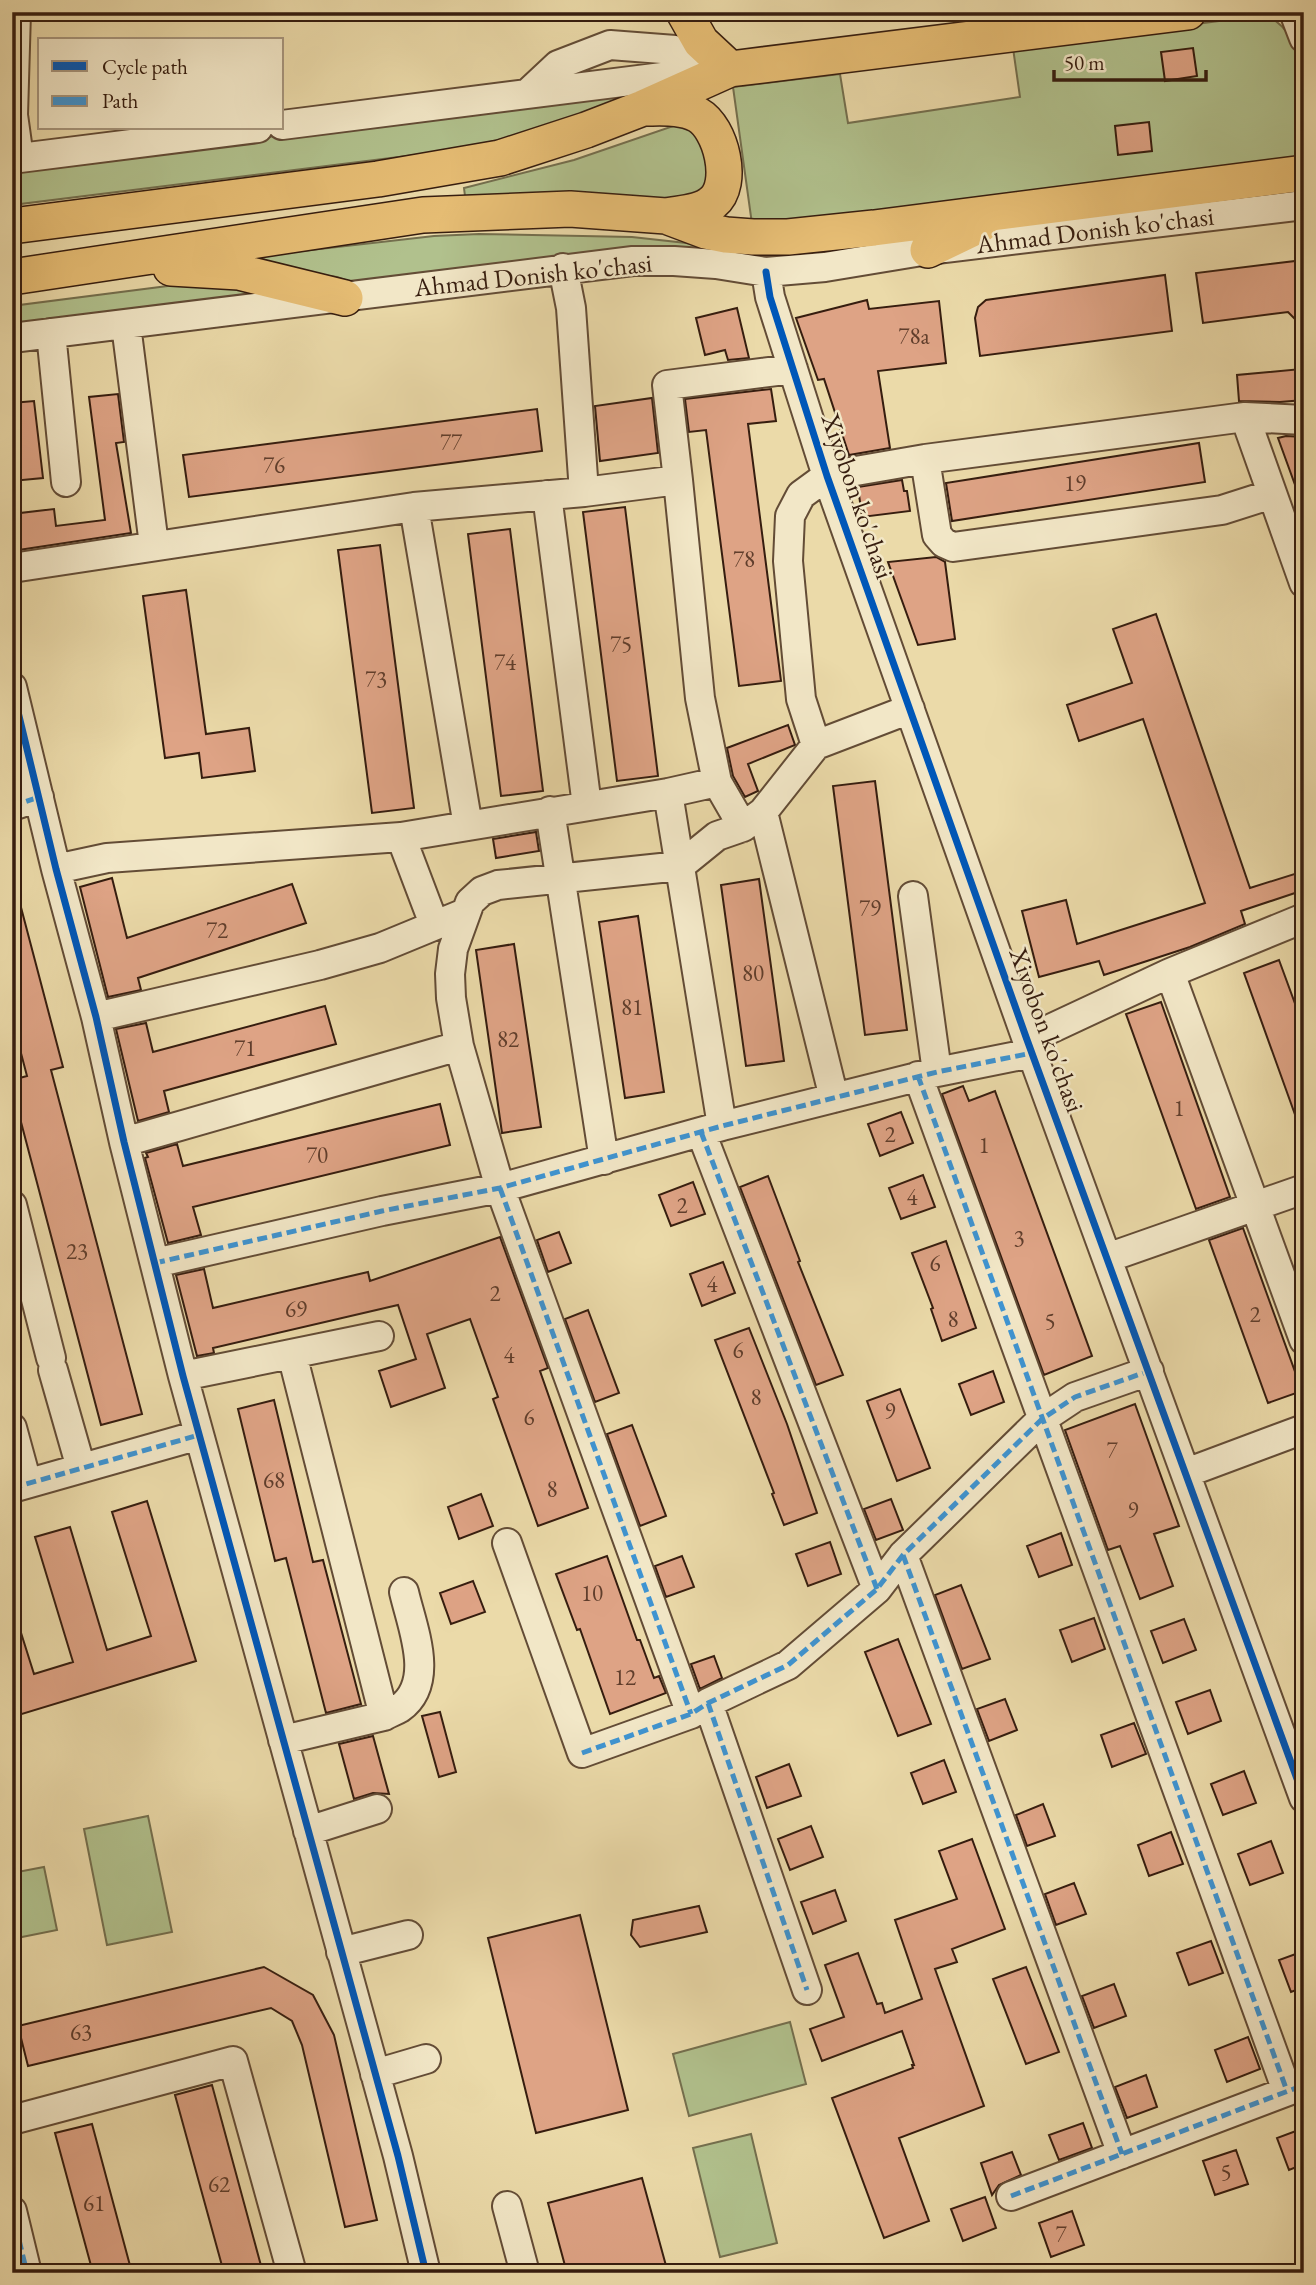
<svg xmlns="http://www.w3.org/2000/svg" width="1316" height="2285" viewBox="0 0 1316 2285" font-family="'EB Garamond',serif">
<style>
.green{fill:#b1c18d;stroke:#746f4e;stroke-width:2}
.building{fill:#dea385;stroke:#361d0f;stroke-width:2}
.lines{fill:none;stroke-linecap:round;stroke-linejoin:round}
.minor-casing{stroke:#634c36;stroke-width:32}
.major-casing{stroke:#361d0f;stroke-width:38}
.minor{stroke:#f2e7c7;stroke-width:28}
.major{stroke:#e6bd74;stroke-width:35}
.quiet{stroke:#3e94d2;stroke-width:5;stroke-dasharray:10 5;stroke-linecap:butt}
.cycleway-casing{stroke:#f2e7c7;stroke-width:11}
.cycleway{stroke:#0057b8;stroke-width:7}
.labels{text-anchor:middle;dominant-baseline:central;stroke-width:5;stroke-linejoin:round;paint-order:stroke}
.number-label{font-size:23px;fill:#603e2c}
.street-label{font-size:26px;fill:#361d0f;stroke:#f2e7c7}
</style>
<rect width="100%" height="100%" fill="#ebdaa9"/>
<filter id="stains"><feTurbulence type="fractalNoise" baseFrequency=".00286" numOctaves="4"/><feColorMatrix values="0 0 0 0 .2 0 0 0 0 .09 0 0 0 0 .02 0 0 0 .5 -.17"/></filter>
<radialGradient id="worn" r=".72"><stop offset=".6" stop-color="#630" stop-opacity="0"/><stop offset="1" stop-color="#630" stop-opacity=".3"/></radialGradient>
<path class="green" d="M1265 15C1315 36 1304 119 1304 163L801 228 752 224 733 87 840 74 848 123 1020 97 1013 48Z
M629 90 634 97 520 135 455 150 12 205V170Z
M679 124 697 130 712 178 699 202C620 196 544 192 465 196L464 188 574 160Z
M479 234 632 237 740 249 739 257 633 249 351 282 337 277 244 265 249 257 434 236Z
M230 278 277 292 12 326V306Z
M148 1816 172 1932 107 1945 84 1829Z
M44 1867 57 1930 12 1939V1873Z
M790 2022 806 2084 689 2116 673 2054Z
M751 2134 777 2243 720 2257 693 2148Z"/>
<path class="building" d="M1193 48 1197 76 1165 81 1161 52Z
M1149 122 1152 151 1118 155 1115 126Z
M1304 260V328L1288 312 1203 323 1196 273Z
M1165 275 1172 331 980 356 975 318 978 307 986 300Z
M867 300 869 309 939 301 946 363 878 371 890 448 849 455 824 379 818 380 796 318Z
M737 308 749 358 728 360 725 350 705 355 696 318Z
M1301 369 1304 400 1280 402 1239 401 1237 375Z
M771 389 776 421 748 424 781 681 739 686 706 430 689 432 685 399Z
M118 394 124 442 116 443 131 533 12 551V514L54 509 56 526 105 520 89 397Z
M652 398 658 453 600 461 595 406Z
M34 401 43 478 12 481V403Z
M537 409 542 451 189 497 183 455Z
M1286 436 1304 437V504H1302L1278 438Z
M1199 443 1205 482 952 521 946 483Z
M902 480 904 491H907L910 511 862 517 858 487Z
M625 507 658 776 617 781 583 512Z
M510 529 543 791 501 796 468 534Z
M380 545 414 808 372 813 338 550Z
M936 557 945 562 955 639 918 645 888 562Z
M186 590 206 734 249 728 255 771 202 778 199 753 165 758 143 596Z
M1156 614 1250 888 1304 871V890L1241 911 1245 924 1190 947 1104 975 1099 961 1039 977 1022 911 1066 900 1077 944 1205 903 1143 719 1079 741 1067 705 1132 683 1113 629Z
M788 725 795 745 748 764 758 791 745 797 733 776 727 748Z
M875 781 907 1030 865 1035 833 786Z
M536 832 539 851 496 858 493 839Z
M112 878 127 938 292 884 306 923 138 978 141 990 108 997 80 887Z
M759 879 784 1061 746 1066 721 885Z
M18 896 63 1067 51 1070 142 1414 101 1425 12 1088V1080L27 1076 12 1019V897Z
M638 916 664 1092 625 1098 599 922Z
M514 944 541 1127 502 1133 476 950Z
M1279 960 1304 1028V1134H1302L1244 973Z
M1161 1002 1230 1197 1196 1209 1126 1014Z
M325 1006 336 1044 164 1091 169 1112 138 1121 116 1029 146 1023 153 1052Z
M963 1086 969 1101 995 1091 1092 1356 1044 1375 942 1094Z
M440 1104 450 1145 193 1207 201 1235 168 1243 145 1158 148 1157 146 1153 177 1144 183 1166Z
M901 1112 913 1143 880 1156 868 1124Z
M923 1175 935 1207 901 1219 889 1188Z
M768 1176 800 1261 798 1262 843 1375 816 1385 740 1187Z
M693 1182 705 1214 671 1226 659 1195Z
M1243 1228 1302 1391 1268 1403 1209 1240Z
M559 1232 571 1263 548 1272 537 1240Z
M500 1237 548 1368 540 1371 588 1508 538 1526 493 1399 498 1397 470 1319 427 1334 445 1388 391 1407 379 1371 416 1359 398 1305 213 1348 214 1353 197 1356 176 1275 204 1269 213 1308 368 1272 370 1281Z
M946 1241 976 1328 942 1341 931 1309 933 1308 912 1253Z
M723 1262 735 1293 702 1306 690 1274Z
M588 1310 619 1393 595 1402 565 1319Z
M749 1328 787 1424 817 1513 784 1525 772 1494 774 1493 715 1340Z
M993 1371 1004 1402 971 1415 959 1384Z
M900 1389 930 1468 897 1481 867 1401Z
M274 1400 313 1562 323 1560 361 1704 326 1713 286 1558 275 1561 238 1409Z
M1135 1404 1179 1526 1154 1534 1173 1586 1140 1599 1120 1546 1108 1550 1065 1430Z
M632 1425 666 1516 640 1526 607 1434Z
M481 1494 493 1526 459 1539 448 1507Z
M891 1499 903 1530 876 1540 864 1509Z
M147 1501 196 1661 12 1717V1618L16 1617 34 1674 73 1662 35 1537 70 1527 107 1650 151 1636 112 1512Z
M1061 1533 1072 1565 1039 1577 1027 1546Z
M830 1542 841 1574 808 1586 796 1554Z
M607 1556 637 1640H640L654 1678 659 1676 666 1693 610 1714 580 1629 577 1630 556 1574Z
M682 1556 694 1587 666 1597 655 1566Z
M473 1581 485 1612 451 1624 440 1593Z
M961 1585 990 1659 962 1669 935 1595Z
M1094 1618 1105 1649 1072 1662 1060 1630Z
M1184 1619 1196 1650 1163 1663 1151 1631Z
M898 1639 931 1724 898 1736 865 1652Z
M714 1656 722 1678 700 1689 691 1664Z
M1210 1690 1221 1721 1188 1734 1176 1702Z
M1005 1699 1017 1730 989 1741 977 1709Z
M440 1712 456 1772 439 1777 422 1716Z
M1134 1723 1146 1754 1112 1767 1101 1735Z
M373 1736 389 1794 373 1793 354 1799 339 1744Z
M944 1760 956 1792 923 1804 911 1773Z
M789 1764 801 1796 767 1808 756 1777Z
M1244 1771 1256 1803 1223 1815 1211 1784Z
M1043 1804 1055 1836 1027 1846 1016 1815Z
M811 1826 823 1857 790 1870 778 1839Z
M1171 1832 1183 1864 1149 1876 1138 1845Z
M972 1839 1005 1929 952 1949 957 1962 935 1969 984 2106 899 2138 929 2221 884 2238 832 2098 913 2068 912 2065H914L902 2031 822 2061 810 2029 844 2017 825 1965 858 1953 877 2004 882 2003 885 2013 922 1999 895 1920 957 1899 939 1851Z
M1271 1841 1283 1873 1250 1885 1238 1854Z
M1074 1883 1086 1914 1056 1925 1045 1894Z
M835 1890 846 1921 813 1934 801 1902Z
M699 1906 707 1932 640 1947 631 1935 633 1920Z
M580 1915 628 2110 536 2133 488 1938Z
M1211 1941 1223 1973 1189 1985 1177 1953Z
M1304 1951V1987L1291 1992 1279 1960Z
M264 1967 313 1995 334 2035 377 2220 345 2227 302 2045 292 2021 271 2008 28 2066 18 2026Z
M1026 1967 1059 2052 1026 2064 993 1979Z
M1114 1984 1126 2016 1094 2028 1082 1996Z
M1248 2037 1260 2069 1227 2082 1215 2050Z
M1146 2075 1157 2107 1127 2118 1115 2087Z
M212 2085 263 2273H224L175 2095Z
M1083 2123 1092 2148 1059 2160 1049 2135Z
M92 2124 132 2273H93L55 2133Z
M1304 2128V2164L1289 2170 1277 2138Z
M1236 2150 1248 2184 1215 2195 1203 2161Z
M1012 2152 1021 2175 999 2185 992 2195 981 2163Z
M642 2178 668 2273H567L548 2203Z
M985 2197 996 2228 963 2241 951 2209Z
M1072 2211 1084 2245 1051 2257 1039 2223Z"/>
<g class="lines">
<defs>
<path id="minor" d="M16 12 13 115 19 158
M1294 12 1304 38
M527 94 558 65 610 45 675 50 703 72
M282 125 710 71
M12 159 258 128
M563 268 571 308 584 492
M766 272 770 297 827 476 1026 1037 1304 1798
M126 325 154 545
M51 333 66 482
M12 338 633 261H674L716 264 766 272 825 267 928 250 1304 205
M1245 417 1304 420
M925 459 937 535 944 543 953 547 1222 510 1272 494
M678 480 700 698 717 782
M547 495 587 806
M414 507 468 826
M12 568 414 507 584 492 678 480 667 385 793 369
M12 687 56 869 96 1017 124 1142 183 1376 398 2156 426 2273
M816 745 801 699 788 561 790 516 801 495 827 476 925 459 1245 417 1304 583
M668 793 722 1126
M12 806 39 797
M550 811 604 1160
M763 812 834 1098
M401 837 434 924
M56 869 107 858 401 837 668 793 717 782 743 827 763 812 816 745 910 709
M913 896 937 1072
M1170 973 1304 1340
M96 1017 320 965 380 948 465 913
M1026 1037 1048 1030 1170 973 1304 918
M918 1076 1287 2091
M701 1132 877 1589
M124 1142 459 1046
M12 1205 51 1358
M1107 1258 1304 1189
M155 1263 382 1211 500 1188 722 1126 937 1072 1032 1053
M292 1354 384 1716
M53 1370 81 1468
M183 1376 379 1336
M12 1428 27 1483
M1186 1473 1304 1429
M12 1488 199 1435
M507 1543 582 1753 691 1714 708 1703 788 1665 877 1589 903 1555 1042 1419 1075 1397 1149 1371
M903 1555 1122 2154
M708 1703 807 1990
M691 1714 500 1188 459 1046 451 998 450 974 453 949 470 902 482 891 498 885 680 866 717 836 743 827
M283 1740 384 1716C389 1713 395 1711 400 1708 436 1682 412 1627 404 1592
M308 1831 377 1809
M341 1952 408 1935
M375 2074 426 2059
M12 2120 233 2061 292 2273
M1011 2196 1304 2085
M507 2206 525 2273
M12 2211 27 2273"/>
<path id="major" d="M684 12 701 42 730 69
M644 108C662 108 682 106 698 115 721 128 735 184 713 202 701 213 682 213 666 216
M12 226 378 179 500 158 586 130 643 108 730 69 1188 12
M928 250 980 225
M171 268 239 272 345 298
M12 277 423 215 570 209 666 216 706 231 726 235 753 237H788L874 228 1304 173"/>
</defs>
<use href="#minor" class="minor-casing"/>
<use href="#major" class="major-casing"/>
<use href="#minor" class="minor"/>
<use href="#major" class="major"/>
<path class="quiet" d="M12 806 39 797
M918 1076 1287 2091
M701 1132 877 1589
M500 1188 691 1714
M155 1263 382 1211 500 1188 722 1126 937 1072 1032 1053
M12 1488 199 1435
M903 1555 1122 2154
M708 1703 807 1990
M582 1753 691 1714 708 1703 788 1665 877 1589 903 1555 1042 1419 1075 1397 1149 1371
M1011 2196 1304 2085
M12 2211 27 2273"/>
<defs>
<path id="cycleway" d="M766 272 770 297 827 476 1026 1037 1304 1798
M12 687 56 869 96 1017 124 1142 183 1376 398 2156 426 2273"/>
</defs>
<use href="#cycleway" class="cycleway-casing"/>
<use href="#cycleway" class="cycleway"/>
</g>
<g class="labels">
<g class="number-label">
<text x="914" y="336">78a</text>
<text x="451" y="442">77</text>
<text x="274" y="465">76</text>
<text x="1075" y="483">19</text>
<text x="744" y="559">78</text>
<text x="621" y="644">75</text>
<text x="505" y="662">74</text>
<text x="376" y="679">73</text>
<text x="870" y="908">79</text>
<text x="217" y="930">72</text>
<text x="753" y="973">80</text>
<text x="632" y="1007">81</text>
<text x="508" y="1039">82</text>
<text x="245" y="1048">71</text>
<text x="1179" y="1108">1</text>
<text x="890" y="1134">2</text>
<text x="984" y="1145">1</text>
<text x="317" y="1155">70</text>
<text x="912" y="1197">4</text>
<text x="682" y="1205">2</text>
<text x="1019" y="1238">3</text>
<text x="77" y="1251">23</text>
<text x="935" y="1263">6</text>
<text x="712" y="1284">4</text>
<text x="495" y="1293">2</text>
<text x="296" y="1309">69</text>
<text x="1255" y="1314">2</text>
<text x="953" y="1319">8</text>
<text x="1050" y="1321">5</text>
<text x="738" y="1350">6</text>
<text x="509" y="1355">4</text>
<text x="756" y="1397">8</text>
<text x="890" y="1411">9</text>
<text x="529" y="1417">6</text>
<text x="1112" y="1450">7</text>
<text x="274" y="1480">68</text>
<text x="552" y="1489">8</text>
<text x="1133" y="1510">9</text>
<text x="592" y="1593">10</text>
<text x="625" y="1677">12</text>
<text x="81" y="2032">63</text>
<text x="1226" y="2172">5</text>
<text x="219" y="2184">62</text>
<text x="94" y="2203">61</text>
<text x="1061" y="2234">7</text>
</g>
<g class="street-label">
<text transform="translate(1095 230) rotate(-7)">Ahmad Donish ko'chasi</text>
<text transform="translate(533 275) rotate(-6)">Ahmad Donish ko'chasi</text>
<text transform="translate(858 496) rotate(71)">Xiyobon ko'chasi</text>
<text transform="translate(1047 1030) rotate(70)">Xiyobon ko'chasi</text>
</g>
</g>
<rect width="1316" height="2285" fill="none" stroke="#ebdaa9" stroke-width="42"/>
<rect x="14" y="14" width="1288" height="2257" fill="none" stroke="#361d0f" stroke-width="3.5"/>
<rect x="21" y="21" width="1274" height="2243" fill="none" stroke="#361d0f" stroke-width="2"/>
<rect x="38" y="38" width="245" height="91" fill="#f2e7c7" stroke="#a7967d" stroke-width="2"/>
<rect x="52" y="61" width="35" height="10" fill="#0057b8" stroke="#a7967d" stroke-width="2"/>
<text x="102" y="74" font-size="21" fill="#361d0f">Cycle path</text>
<rect x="52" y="96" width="35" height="10" fill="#3e94d2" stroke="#a7967d" stroke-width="2"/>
<text x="102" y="108" font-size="21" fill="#361d0f">Path</text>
<path d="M1054 70v10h152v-10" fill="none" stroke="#361d0f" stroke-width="3.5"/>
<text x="1064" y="70" font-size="21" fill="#361d0f" stroke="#f2e7c7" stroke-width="5" paint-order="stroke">50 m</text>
<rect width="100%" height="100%" filter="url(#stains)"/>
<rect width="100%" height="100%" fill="url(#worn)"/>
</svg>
